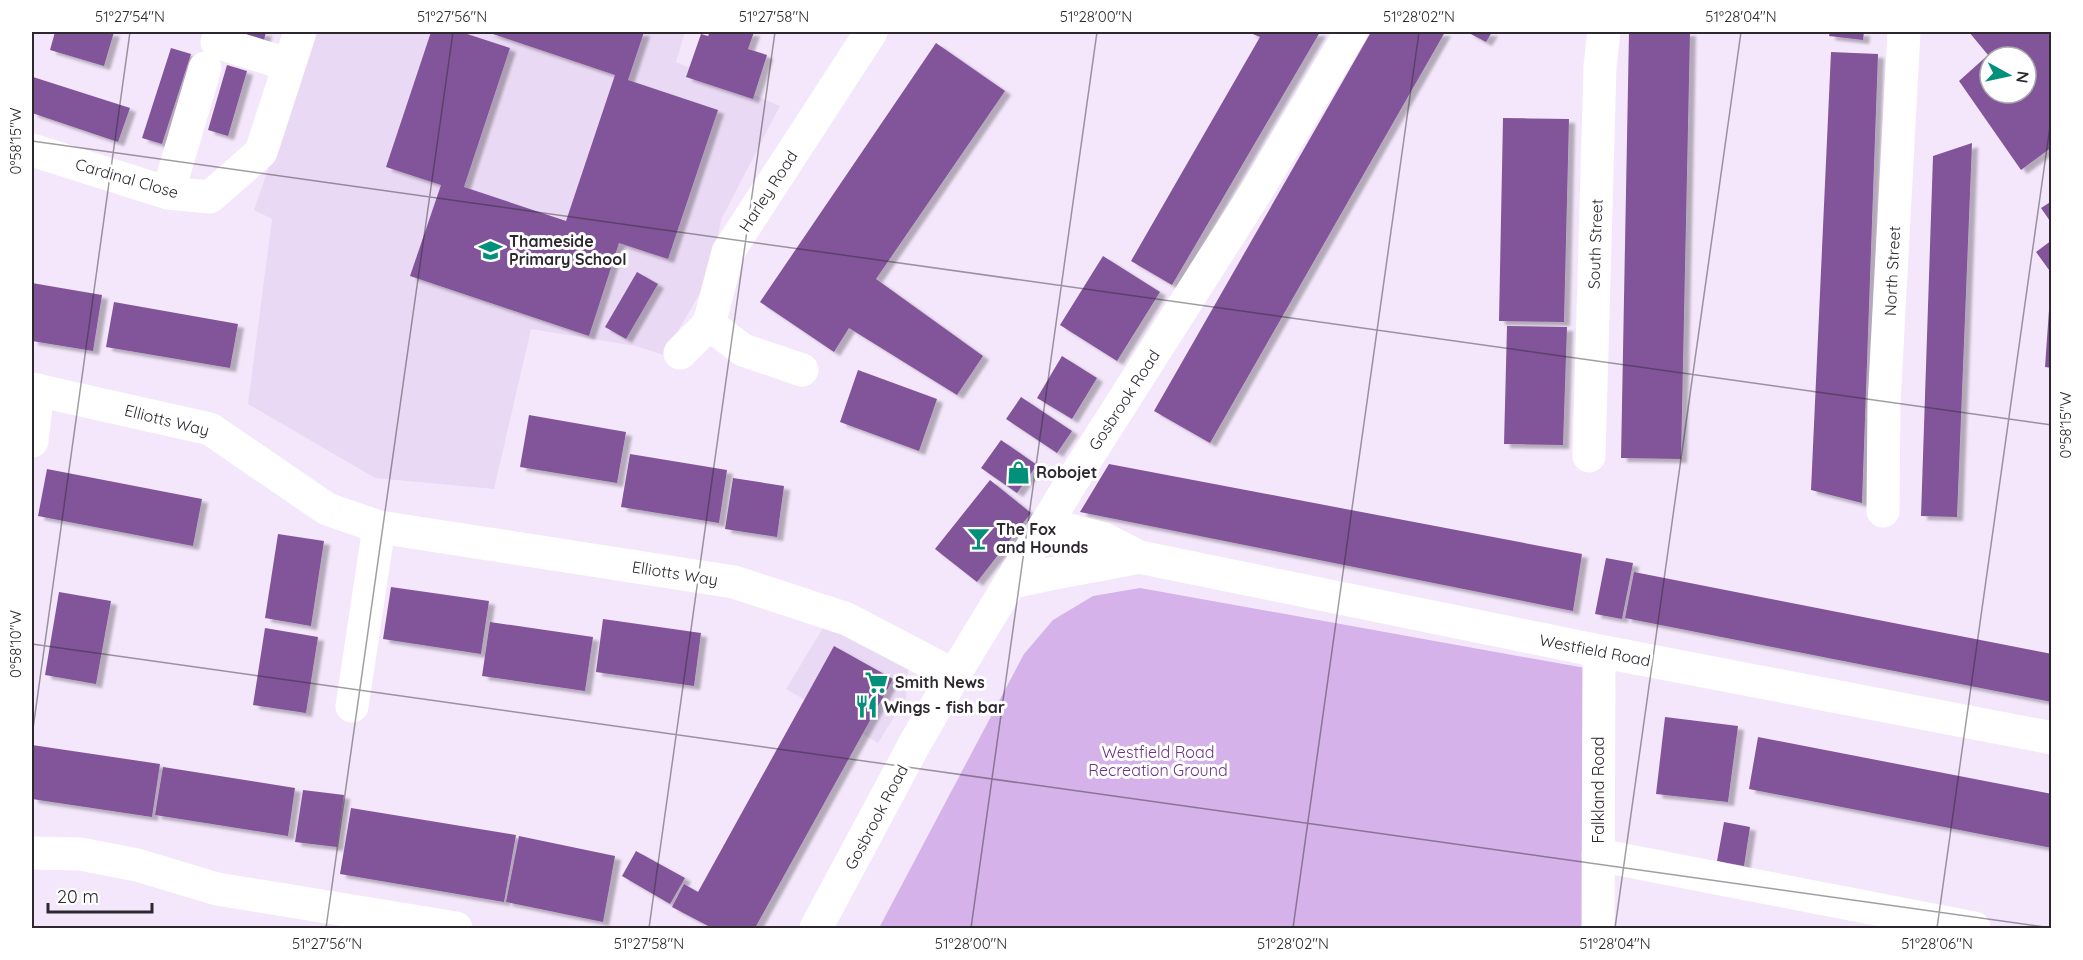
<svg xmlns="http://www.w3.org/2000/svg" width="2083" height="960" viewBox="0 0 2083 960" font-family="Quicksand,sans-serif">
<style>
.built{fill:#ead9f4}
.green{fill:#d5b2e9}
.building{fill:#82559a;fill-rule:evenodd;filter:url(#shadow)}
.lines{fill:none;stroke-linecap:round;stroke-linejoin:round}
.minor{stroke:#fff;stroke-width:33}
.ticks{fill:none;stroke:#2d282f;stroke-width:1.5;stroke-opacity:0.45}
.labels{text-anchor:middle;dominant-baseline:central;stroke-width:6;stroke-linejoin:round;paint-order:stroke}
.street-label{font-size:16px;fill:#2d282f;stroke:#fff}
.poi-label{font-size:16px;font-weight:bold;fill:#2d282f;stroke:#fff;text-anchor:start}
.park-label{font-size:16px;fill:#6c3188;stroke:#fff}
.neatline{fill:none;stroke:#2d282f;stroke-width:2}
.ticks-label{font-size:15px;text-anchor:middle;fill:#2d282f}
</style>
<defs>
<filter id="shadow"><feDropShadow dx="6" dy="4" stdDeviation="1.5" flood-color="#0004"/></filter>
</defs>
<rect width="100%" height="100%" fill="#f4e7fb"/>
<path class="built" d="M315 32H685L676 62 780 106 722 218 707 281 664 355 636 346 531 329 494 489 375 478 248 404 272 219 254 210Z
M826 623 908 668 906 698 878 743 786 689Z"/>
<path class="green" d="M1140 588 1585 668 1584 928H879L1024 654 1053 620 1093 596Z"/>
<path class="building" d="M55 32H114L104 66 50 50Z
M238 32H266L264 40Z
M431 32H461L510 48 464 187 566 221 615 75 487 32H644L628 80 718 110 668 259 619 243 589 336 410 276 441 185 386 167Z
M710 32H754L748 49 767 55 753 99 686 77 701 34 708 36Z
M1248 32H1320L1172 285 1131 261 1260 37Z
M1371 32H1445L1210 443 1154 411Z
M1467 32H1492L1486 42Z
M1629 32H1690L1681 459 1621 458Z
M1830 32H1864L1863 40 1829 36Z
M1969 32H2047L2052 38V147L2021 170 1959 81 1988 55ZM1990 57H2026V93H1990Z
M936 43 1005 91 876 279 983 356 957 395 849 328 834 352 760 302Z
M171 48 191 54 162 144 142 138Z
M1831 52 1878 54 1862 503 1811 490Z
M227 65 247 71 228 136 208 130Z
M33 77 130 108 118 142 32 113Z
M1503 118 1569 119 1564 322 1499 321Z
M1972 143 1957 517 1921 516 1933 156Z
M2052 201V224L2041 208Z
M2052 240V274L2036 252Z
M1103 256 1160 292 1117 361 1060 325Z
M637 272 658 284 626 339 605 327Z
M32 283 102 295 93 351 32 341Z
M2050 296H2052V368L2045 367Z
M114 302 238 324 230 368 106 347Z
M1507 326 1567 327 1563 445 1504 444Z
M1062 356 1097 378 1072 419 1037 398Z
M858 370 937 399 919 451 840 422Z
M1021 397 1072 431 1057 453 1006 419Z
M529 415 626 432 617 483 520 467Z
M1001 440 1037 465 1017 493 981 468Z
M630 454 727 470 719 523 621 507Z
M1109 464 1582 554 1573 611 1080 512Z
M47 469 202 499 193 546 38 516Z
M733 478 784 486 777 537 725 529Z
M990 480 1031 513 977 582 935 549Z
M278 534 324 541 311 626 265 618Z
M1606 558 1633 563 1622 619 1595 614Z
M1634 572 2052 654V702L1625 618Z
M391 587 489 601 481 654 383 639Z
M59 592 111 601 96 684 45 675Z
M603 619 701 633 694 686 596 672Z
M490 622 593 637 585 691 482 676Z
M265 628 318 637 306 713 253 705Z
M834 646 893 679 755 928H712L672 907 684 884 698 892Z
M1665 717 1738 726 1728 802 1656 794Z
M1758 737 2052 794V848L1749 789Z
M32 745 160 764 152 817 32 799Z
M163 767 295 788 288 836 155 815Z
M303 790 344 795 337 847 295 842Z
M351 808 516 835 504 902 340 874Z
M1724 822 1750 827 1744 866 1717 861Z
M519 836 615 856 603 922 506 902Z
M636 851 685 878 670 904 622 876Z"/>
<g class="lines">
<path class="minor" d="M220 32 217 42 289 65
M32 150 168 193 210 197 261 152 300 32
M168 193 205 68
M709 324 743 350 802 370
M680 353 709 324 728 252 871 32
M32 389 210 429 327 509 379 527 734 582 847 619 954 675
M32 441 38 390
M1589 456 1600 66 1604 32
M1883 511 1884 404 1904 32
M1046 524 1104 539 1139 557 1599 651 2052 738
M1010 583C1053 572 1096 566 1139 557
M352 706 379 527
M32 853 80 854 137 865 217 889 456 928
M1598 855 1974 928
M816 928 914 745 954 675 1076 475 1258 189 1351 32
M1598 928 1599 651"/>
</g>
<path class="ticks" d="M32 141 2052 425M32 644 2052 928M32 736 130 32M326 928 453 32M649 928 775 32M971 928 1097 32M1293 928 1419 32M1615 928 1741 32M1937 928 2052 112"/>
<defs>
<symbol id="school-bare" viewBox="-9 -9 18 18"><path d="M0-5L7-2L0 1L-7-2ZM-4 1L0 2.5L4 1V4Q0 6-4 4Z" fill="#03907a" stroke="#fff" stroke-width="2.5" paint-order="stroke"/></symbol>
<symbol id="shop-bare" viewBox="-9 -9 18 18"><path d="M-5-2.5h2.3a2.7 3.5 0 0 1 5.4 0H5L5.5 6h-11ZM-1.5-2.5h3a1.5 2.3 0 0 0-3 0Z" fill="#03907a" stroke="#fff" stroke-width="2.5" paint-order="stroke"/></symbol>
<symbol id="bar-bare" viewBox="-9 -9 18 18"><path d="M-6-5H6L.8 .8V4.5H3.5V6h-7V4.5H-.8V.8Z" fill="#03907a" stroke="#fff" stroke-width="2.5" paint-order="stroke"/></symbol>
<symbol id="supermarket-bare" viewBox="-9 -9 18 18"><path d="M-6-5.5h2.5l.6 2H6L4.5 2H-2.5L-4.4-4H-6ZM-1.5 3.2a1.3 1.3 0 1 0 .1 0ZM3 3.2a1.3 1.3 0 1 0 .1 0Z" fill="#03907a" stroke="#fff" stroke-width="2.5" paint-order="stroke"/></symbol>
<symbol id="restaurant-bare" viewBox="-9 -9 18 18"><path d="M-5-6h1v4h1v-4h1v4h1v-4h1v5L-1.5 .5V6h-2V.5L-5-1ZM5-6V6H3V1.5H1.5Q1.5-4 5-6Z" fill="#03907a" stroke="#fff" stroke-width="2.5" paint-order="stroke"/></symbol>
</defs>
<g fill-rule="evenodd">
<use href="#school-bare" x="474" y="234" width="33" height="33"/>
<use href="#shop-bare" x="1002" y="456" width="33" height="33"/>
<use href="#bar-bare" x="962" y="522" width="33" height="33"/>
<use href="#supermarket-bare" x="860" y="666" width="33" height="33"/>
<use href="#restaurant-bare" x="850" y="690" width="33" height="33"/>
</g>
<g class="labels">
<g class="street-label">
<text transform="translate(127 178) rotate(16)">Cardinal Close</text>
<text transform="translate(768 191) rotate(-57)">Harley Road</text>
<text transform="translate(1595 244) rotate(-88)">South Street</text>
<text transform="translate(1892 271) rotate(-87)">North Street</text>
<text transform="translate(1124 400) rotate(-57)">Gosbrook Road</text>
<text transform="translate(167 420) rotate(14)">Elliotts Way</text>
<text transform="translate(675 573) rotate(9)">Elliotts Way</text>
<text transform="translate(1595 650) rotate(11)">Westfield Road</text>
<text transform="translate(1598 790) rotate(-90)">Falkland Road</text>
<text transform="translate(876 817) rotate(-62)">Gosbrook Road</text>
</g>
<g class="poi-label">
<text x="509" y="241">Thameside<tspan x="509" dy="18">Primary School</tspan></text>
<text x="1036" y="472">Robojet</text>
<text x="996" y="529">The Fox<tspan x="996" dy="18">and Hounds</tspan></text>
<text x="895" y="682">Smith News</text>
<text x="884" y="707">Wings - fish bar</text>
</g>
<g class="park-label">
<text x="1158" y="752">Westfield Road<tspan x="1158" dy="18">Recreation Ground</tspan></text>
</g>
</g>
<rect width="2083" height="960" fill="none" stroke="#ffffff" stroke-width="66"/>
<g transform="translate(2008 75) rotate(98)"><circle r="28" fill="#ffffff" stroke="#aba9ac" stroke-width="1.5"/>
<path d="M0-4.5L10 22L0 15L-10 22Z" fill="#03907a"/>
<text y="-9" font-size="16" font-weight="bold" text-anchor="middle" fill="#2d282f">N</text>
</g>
<path d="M48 903v9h104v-9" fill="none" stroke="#2d282f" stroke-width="3"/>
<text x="57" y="903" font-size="18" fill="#2d282f" stroke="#ffffff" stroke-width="4.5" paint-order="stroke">20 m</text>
<rect x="33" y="33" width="2017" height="894" class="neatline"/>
<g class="ticks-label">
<text x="130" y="22">51°27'54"N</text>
<text x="452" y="22">51°27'56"N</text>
<text x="774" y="22">51°27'58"N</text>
<text x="1096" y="22">51°28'00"N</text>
<text x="1419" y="22">51°28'02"N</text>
<text x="1741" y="22">51°28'04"N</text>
<text transform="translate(16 141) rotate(-90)" y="5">0°58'15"W</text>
<text transform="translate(2066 425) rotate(-90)" y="5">0°58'15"W</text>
<text transform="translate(16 644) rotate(-90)" y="5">0°58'10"W</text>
<text x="327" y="949">51°27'56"N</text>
<text x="649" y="949">51°27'58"N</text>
<text x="971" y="949">51°28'00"N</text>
<text x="1293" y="949">51°28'02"N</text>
<text x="1615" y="949">51°28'04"N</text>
<text x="1937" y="949">51°28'06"N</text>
</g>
</svg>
